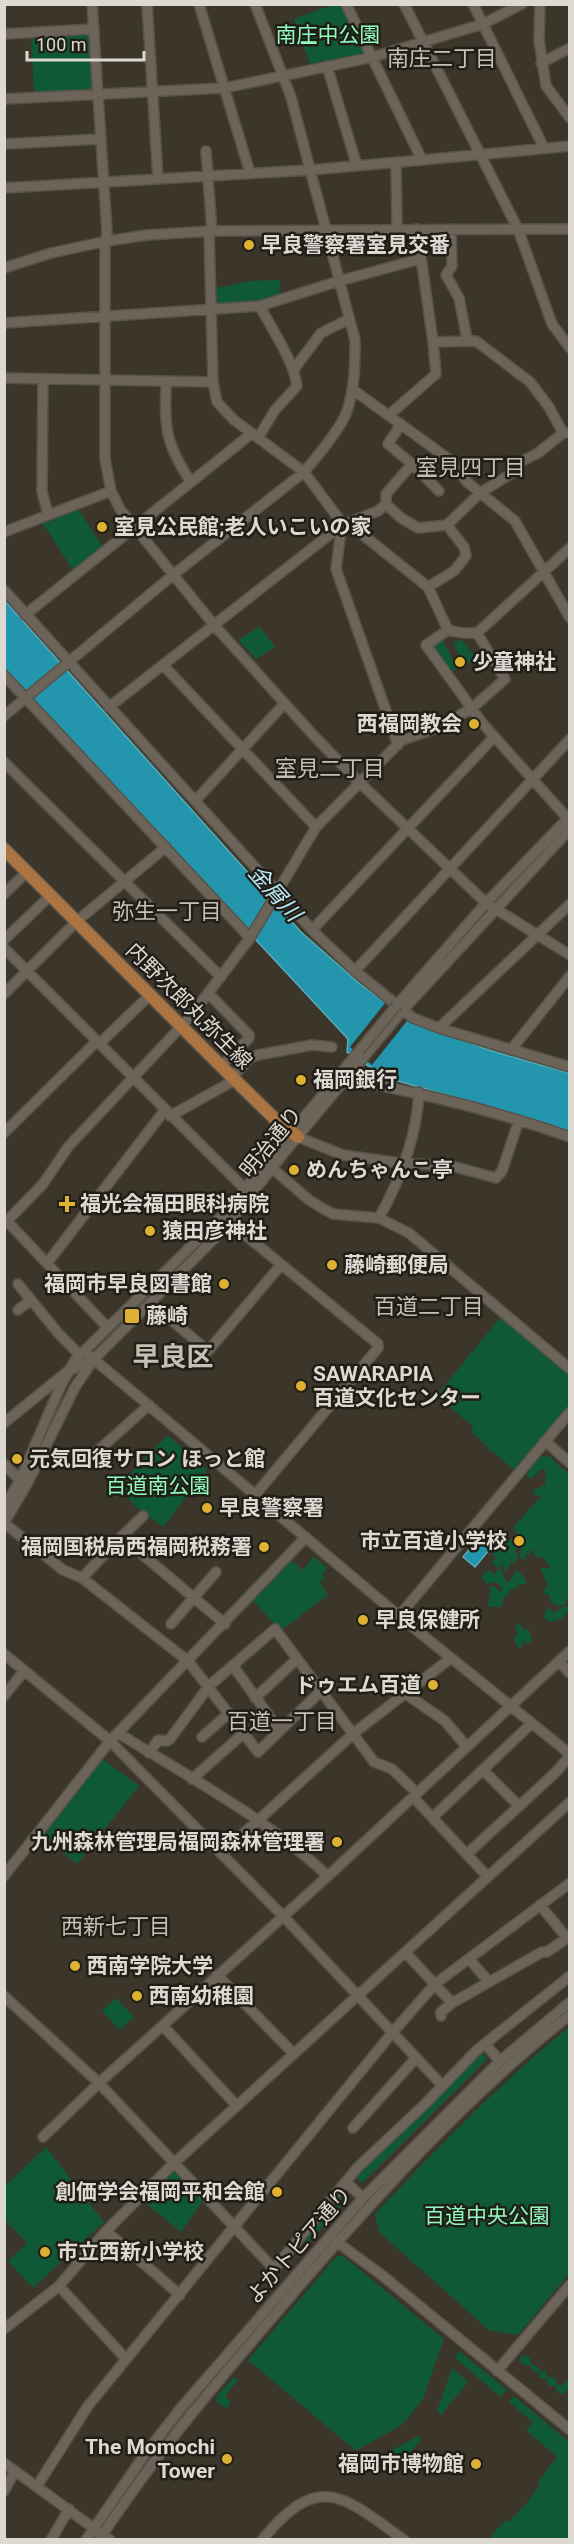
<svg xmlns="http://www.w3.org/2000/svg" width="574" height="2544" viewBox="0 0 574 2544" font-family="Roboto,'Noto Sans JP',sans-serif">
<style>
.green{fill:#0f5936}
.water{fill:#2396ad;stroke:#5baab8;stroke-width:1.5}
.pier{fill:#3c362a}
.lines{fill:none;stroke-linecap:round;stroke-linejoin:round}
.minor-casing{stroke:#575248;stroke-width:12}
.major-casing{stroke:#575248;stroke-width:15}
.minor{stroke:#6c6458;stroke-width:9}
.major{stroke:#aa7542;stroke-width:12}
.minor-bridge-casing{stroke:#575248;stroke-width:12;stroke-linecap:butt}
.minor-bridge{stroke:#6c6458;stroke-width:9}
.poi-dot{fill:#deb133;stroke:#211e18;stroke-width:2}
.labels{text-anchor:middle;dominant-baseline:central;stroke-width:5;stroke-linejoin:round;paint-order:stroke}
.park-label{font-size:21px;fill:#90fabc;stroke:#211e18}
.poi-label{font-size:21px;font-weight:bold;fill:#ddd9d2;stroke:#211e18;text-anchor:start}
.street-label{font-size:21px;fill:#ddd9d2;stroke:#211e18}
.neighbourhood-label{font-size:22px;fill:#c7bfb1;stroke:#211e18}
.water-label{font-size:22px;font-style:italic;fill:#bbebf8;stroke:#211e18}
.district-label{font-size:27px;font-weight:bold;fill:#c7bfb1;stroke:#211e18}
</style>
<rect width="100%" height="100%" fill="#3c362a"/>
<path class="green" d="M332 5H341L364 51 363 54 310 64 294 19Z
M88 33 92 89 88 92 34 93 31 36Z
M280 280V295L263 301 218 306 216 288 250 281Z
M78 509 103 547 73 570 43 524Z
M260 627 275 647 256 659 238 640Z
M442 638 457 669 449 673 432 650 433 643Z
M461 639 474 655 469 664 459 655 453 644Z
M503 1318 569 1373 570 1407 516 1472 495 1453 489 1451 488 1447 471 1431 474 1427 436 1396 499 1319Z
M168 1435 207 1470 163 1527C153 1520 129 1504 126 1493 120 1475 156 1448 168 1435Z
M539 1455 550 1457 569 1474 570 1596H567V1602L564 1605 556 1606 550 1601 549 1595 542 1593 548 1586 540 1568H551L543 1558 535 1556 534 1550H532L530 1555 526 1554 525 1559 522 1560 519 1556 522 1548 518 1547 515 1551 518 1556 515 1563H511L507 1571 503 1569 504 1563 499 1568 492 1564 496 1557 492 1554 494 1545 500 1541 506 1546 505 1540H512L517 1532 513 1528 542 1495 535 1496 533 1490 545 1485 546 1470H541L531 1479 526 1476Z
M314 1557 328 1569 322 1574 325 1577 320 1583 328 1595 280 1631 253 1600 292 1561 302 1570Z
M501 1569 506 1582H509L516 1571 520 1572 527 1582 525 1584H519L517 1588 510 1590 508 1595 503 1599 501 1607H488L491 1586H495L501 1593 502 1587 496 1582 488 1584 482 1579V1576L488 1570 496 1575 497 1570Z
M564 1606 568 1607 569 1611 561 1619 550 1622 544 1618 546 1610 550 1608 554 1613Z
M520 1623 523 1629 529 1630 532 1641 527 1644 523 1641 522 1647 519 1648 513 1638 518 1635 515 1626Z
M100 1757 139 1786 77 1864 42 1835Z
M116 1998 134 2017 120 2030 102 2011Z
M569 2027V2274L518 2335 490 2331 379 2232 375 2214C436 2149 500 2083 569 2027Z
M481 2052 487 2059 362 2183 355 2176Z
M46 2147 104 2222 33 2288 8 2261 27 2243 5 2220V2186Z
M172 2169 204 2199 181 2232 143 2201Z
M342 2196 346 2201 307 2244 302 2240Z
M339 2231 168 2433 167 2432Z
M337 2256H343L444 2339 423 2399 403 2424 356 2451 248 2360Z
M458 2350 507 2390 501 2397 455 2358Z
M523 2355 529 2357 532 2365H536L541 2372 546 2369 547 2377 555 2378 556 2384 564 2385 565 2381H569V2391V2389L563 2394 558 2393 555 2386H549L546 2379 539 2378 540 2373 532 2370 531 2366 521 2364 520 2359Z
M452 2368 468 2382 441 2415 437 2411Z
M234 2377 238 2380 225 2396 230 2401 228 2407 225 2408 217 2402 216 2397Z
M514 2396 569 2442V2539H489L504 2521 507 2522C521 2512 531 2499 540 2483L538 2481 557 2457 526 2430 533 2422 509 2402Z
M418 2436 422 2439 394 2471 378 2458Z"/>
<path class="water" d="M4 600 301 932 360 984 411 1021 492 1051 569 1073V1133L518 1115 394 1080V1076L370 1067 347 1052 348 1039 5 670Z
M482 1534 494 1544 475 1567 463 1557Z"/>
<path class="pier" d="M385 1003 407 1021 372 1065 350 1047Z"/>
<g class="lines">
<defs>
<path id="minor" d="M92 4 107 232 105 249V459L111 491 120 509 214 625 315 737 360 783 486 903 570 955
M147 4 158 179
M199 4 250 173
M404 4 518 229 552 324 570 348
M473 4 544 148
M540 4 539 40 546 86 570 118
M4 34 94 29
M541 63 570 48
M327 66 357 166
M4 99 224 88 373 57 483 24 522 4
M4 144 101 139
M206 151 212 231
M422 160 570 146
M396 163 397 229
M4 188 310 170 422 160 346 4
M417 229 433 342 476 341 530 382 549 407 563 433
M451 229 452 266 446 275 459 298 467 339
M209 232 213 382 217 402 234 420 304 472 342 523 336 569 398 745
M4 268 51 253 107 241 147 235 212 231 570 229
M4 323 260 306 339 281 420 259
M295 368 321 333 349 319
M4 378 213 382
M43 379 42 491 48 515
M166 381C165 428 164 440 190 481
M352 389 450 460 467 482 515 521 570 618
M389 415 436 374 433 342
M401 424 388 444 412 464 386 494V504L401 518 418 528 447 525 480 493 512 473 522 461 538 453 563 433H570
M258 438 275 410 297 386C294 361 272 330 260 306
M412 464 439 491
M348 523 428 587 448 630
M4 532 111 491
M570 548 477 633H462L448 630 426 645 483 724 570 821
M428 587 454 571 466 556 464 547 447 525
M4 590 312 930 355 971 413 1018 439 1028 570 904
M25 615 251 434
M163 665 316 827
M4 675 250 938
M109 707 342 525 378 511 386 504
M4 716 173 575 304 472C316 458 341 429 347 411 355 388 355 363 355 340L291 97 255 4
M4 762 221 977
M195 801 284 704
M4 894 27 872
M312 930 494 737
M4 940 51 895
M4 948 245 1189
M355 971 570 739
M208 993 249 1035V1038L221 1066
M4 994 77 921 166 847
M397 1005 486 903 570 816
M439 1028 570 1067
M99 1044 150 995
M511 1050 570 976
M232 1077 250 1058 258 1055 312 1045 332 1047
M347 1077 355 1081C429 1094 498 1112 570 1137
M170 1116 235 1080
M4 1133 96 1042
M298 1137 343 1155 400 1163 452 1166 496 1178 502 1171 519 1120
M272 1168 309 1200 322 1208 333 1214 379 1218 409 1233 570 1369
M4 1218 108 1328
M379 1218C400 1180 417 1136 419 1092
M226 1219 378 1344V1348L255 1495
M4 1224 43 1184 68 1147 190 1017 250 938 316 827 402 740 434 729 471 709 505 679 477 633
M48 1262 165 1110
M18 1284 59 1334 80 1355
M150 1302 208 1351 281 1265
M18 1310 31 1300
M84 1351 399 1616 570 1754
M4 1423 68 1371 92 1360
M545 1441 570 1463
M92 1456 149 1405
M4 1464 20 1480
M4 1507 20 1480 61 1385 75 1360 223 1215 359 1051
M4 1523 27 1484 75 1387 94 1359 223 1230 284 1153 403 1010 570 829
M4 1523 63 1570 82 1578 188 1661 258 1752 322 1690
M119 1539 143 1516
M82 1578 119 1539H124L225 1624
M399 1616 570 1412
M171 1624 216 1572
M4 1654 110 1741 283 1916 440 2083
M559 1662 570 1673
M233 1666 280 1731
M406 1694 445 1721 467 1747
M4 1696 24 1671
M255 1698 297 1659
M118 1733C189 1777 267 1819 328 1876
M202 1737 229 1713
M149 1753 158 1740 167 1741 170 1739 209 1686 275 1629 374 1762 392 1769 417 1793
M483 1770 519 1806
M192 1779 244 1733
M413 1797 487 1876
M433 1817 532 1723
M221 1854 354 1733 451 1658
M467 1854 555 1773 570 1756
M4 1876 110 1741 306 1537
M405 1952 452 2003
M469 1959 489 1982
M217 1975 293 2053
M4 1996 99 2083 274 2269 357 2168 424 2105 477 2050 570 1976
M441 2016V2012L452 2003 542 1952H547L567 1938 540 1905
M163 2026 237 2106
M485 2044 500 2061
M353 2128 416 2058
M43 2137 99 2083 328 1876 570 1651
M346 2182 363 2198
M106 2231 180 2295
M337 2242 383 2276 570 2430
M59 2286 126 2359
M4 2329 59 2286 106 2231 173 2164 570 1802
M497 2371 570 2285
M4 2463 110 2540
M37 2486 88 2406 392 2033 435 1984 570 1883
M4 2491 15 2471
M51 2540 69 2509
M86 2540 145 2454 180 2409 363 2198 500 2061 570 2002
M99 2540C156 2453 222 2376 289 2298 373 2200 468 2094 570 2015
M262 2540C319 2470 343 2496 404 2540"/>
<path id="major" d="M4 849 235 1080 275 1119 298 1137"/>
</defs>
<use href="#minor" class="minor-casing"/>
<use href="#major" class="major-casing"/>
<use href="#minor" class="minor"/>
<use href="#major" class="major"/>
<defs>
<path id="minor-bridge" d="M359 1051 397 1005"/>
</defs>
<use href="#minor-bridge" class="minor-bridge-casing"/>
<use href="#minor-bridge" class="minor-bridge"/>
</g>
<g class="poi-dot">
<circle cx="249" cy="245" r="6"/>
<circle cx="102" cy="527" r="6"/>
<circle cx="460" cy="662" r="6"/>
<circle cx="474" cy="724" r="6"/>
<circle cx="301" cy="1080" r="6"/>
<circle cx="294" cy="1170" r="6"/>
<path d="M64 1195h6v6h6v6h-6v6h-6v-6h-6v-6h6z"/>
<circle cx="150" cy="1231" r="6"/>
<circle cx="332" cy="1265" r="6"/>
<circle cx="224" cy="1284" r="6"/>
<rect x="124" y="1308" width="16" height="16" rx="3"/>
<circle cx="301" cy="1386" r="6"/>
<circle cx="17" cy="1459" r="6"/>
<circle cx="207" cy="1508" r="6"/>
<circle cx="519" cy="1541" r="6"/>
<circle cx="264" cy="1547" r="6"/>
<circle cx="363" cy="1620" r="6"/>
<circle cx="433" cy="1685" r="6"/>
<circle cx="337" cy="1842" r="6"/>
<circle cx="75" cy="1966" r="6"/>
<circle cx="137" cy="1996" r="6"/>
<circle cx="277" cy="2192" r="6"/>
<circle cx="45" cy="2252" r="6"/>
<circle cx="227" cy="2459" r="6"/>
<circle cx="476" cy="2464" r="6"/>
</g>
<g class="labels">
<g class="park-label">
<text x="328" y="35">南庄中公園</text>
<text x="158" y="1486">百道南公園</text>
<text x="487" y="2216">百道中央公園</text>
</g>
<g class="poi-label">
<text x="261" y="245">早良警察署室見交番</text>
<text x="114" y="527">室見公民館;老人いこいの家</text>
<text x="472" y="662">少童神社</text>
<text x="462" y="724" text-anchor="end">西福岡教会</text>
<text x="313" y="1080">福岡銀行</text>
<text x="306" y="1170">めんちゃんこ亭</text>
<text x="80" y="1204">福光会福田眼科病院</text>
<text x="162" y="1231">猿田彦神社</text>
<text x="344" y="1265">藤崎郵便局</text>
<text x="212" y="1284" text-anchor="end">福岡市早良図書館</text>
<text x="146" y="1316">藤崎</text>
<text x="313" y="1374">SAWARAPIA<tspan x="313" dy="24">百道文化センター</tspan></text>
<text x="29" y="1459">元気回復サロン ほっと館</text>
<text x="219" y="1508">早良警察署</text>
<text x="507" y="1541" text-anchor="end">市立百道小学校</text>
<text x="252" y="1547" text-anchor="end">福岡国税局西福岡税務署</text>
<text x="375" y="1620">早良保健所</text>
<text x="421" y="1685" text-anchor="end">ドゥエム百道</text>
<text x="325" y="1842" text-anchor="end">九州森林管理局福岡森林管理署</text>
<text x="87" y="1966">西南学院大学</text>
<text x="149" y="1996">西南幼稚園</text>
<text x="265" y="2192" text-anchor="end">創価学会福岡平和会館</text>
<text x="57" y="2252">市立西新小学校</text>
<text x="215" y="2447" text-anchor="end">The Momochi<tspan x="215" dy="24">Tower</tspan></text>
<text x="464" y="2464" text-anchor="end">福岡市博物館</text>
</g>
<g class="street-label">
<text transform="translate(189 1006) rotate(45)">内野次郎丸弥生線</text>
<text transform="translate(271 1142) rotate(-51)">明治通り</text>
<text transform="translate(299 2245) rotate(-49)">よかトピア通り</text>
</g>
<g class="neighbourhood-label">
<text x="442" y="58">南庄二丁目</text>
<text x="471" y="467">室見四丁目</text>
<text x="330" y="768">室見二丁目</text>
<text x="167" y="911">弥生一丁目</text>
<text x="429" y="1306">百道二丁目</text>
<text x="282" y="1721">百道一丁目</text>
<text x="116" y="1926">西新七丁目</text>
</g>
<g class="water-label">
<text transform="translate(275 893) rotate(48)">金屑川</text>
</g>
<g class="district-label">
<text x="173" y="1357">早良区</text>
</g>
</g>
<rect width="574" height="2544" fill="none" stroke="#ddd9d2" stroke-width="12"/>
<path d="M27 51v9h117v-9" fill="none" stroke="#ddd9d2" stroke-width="3"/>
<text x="36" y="51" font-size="18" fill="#ddd9d2" stroke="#211e18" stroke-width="4.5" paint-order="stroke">100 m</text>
</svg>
